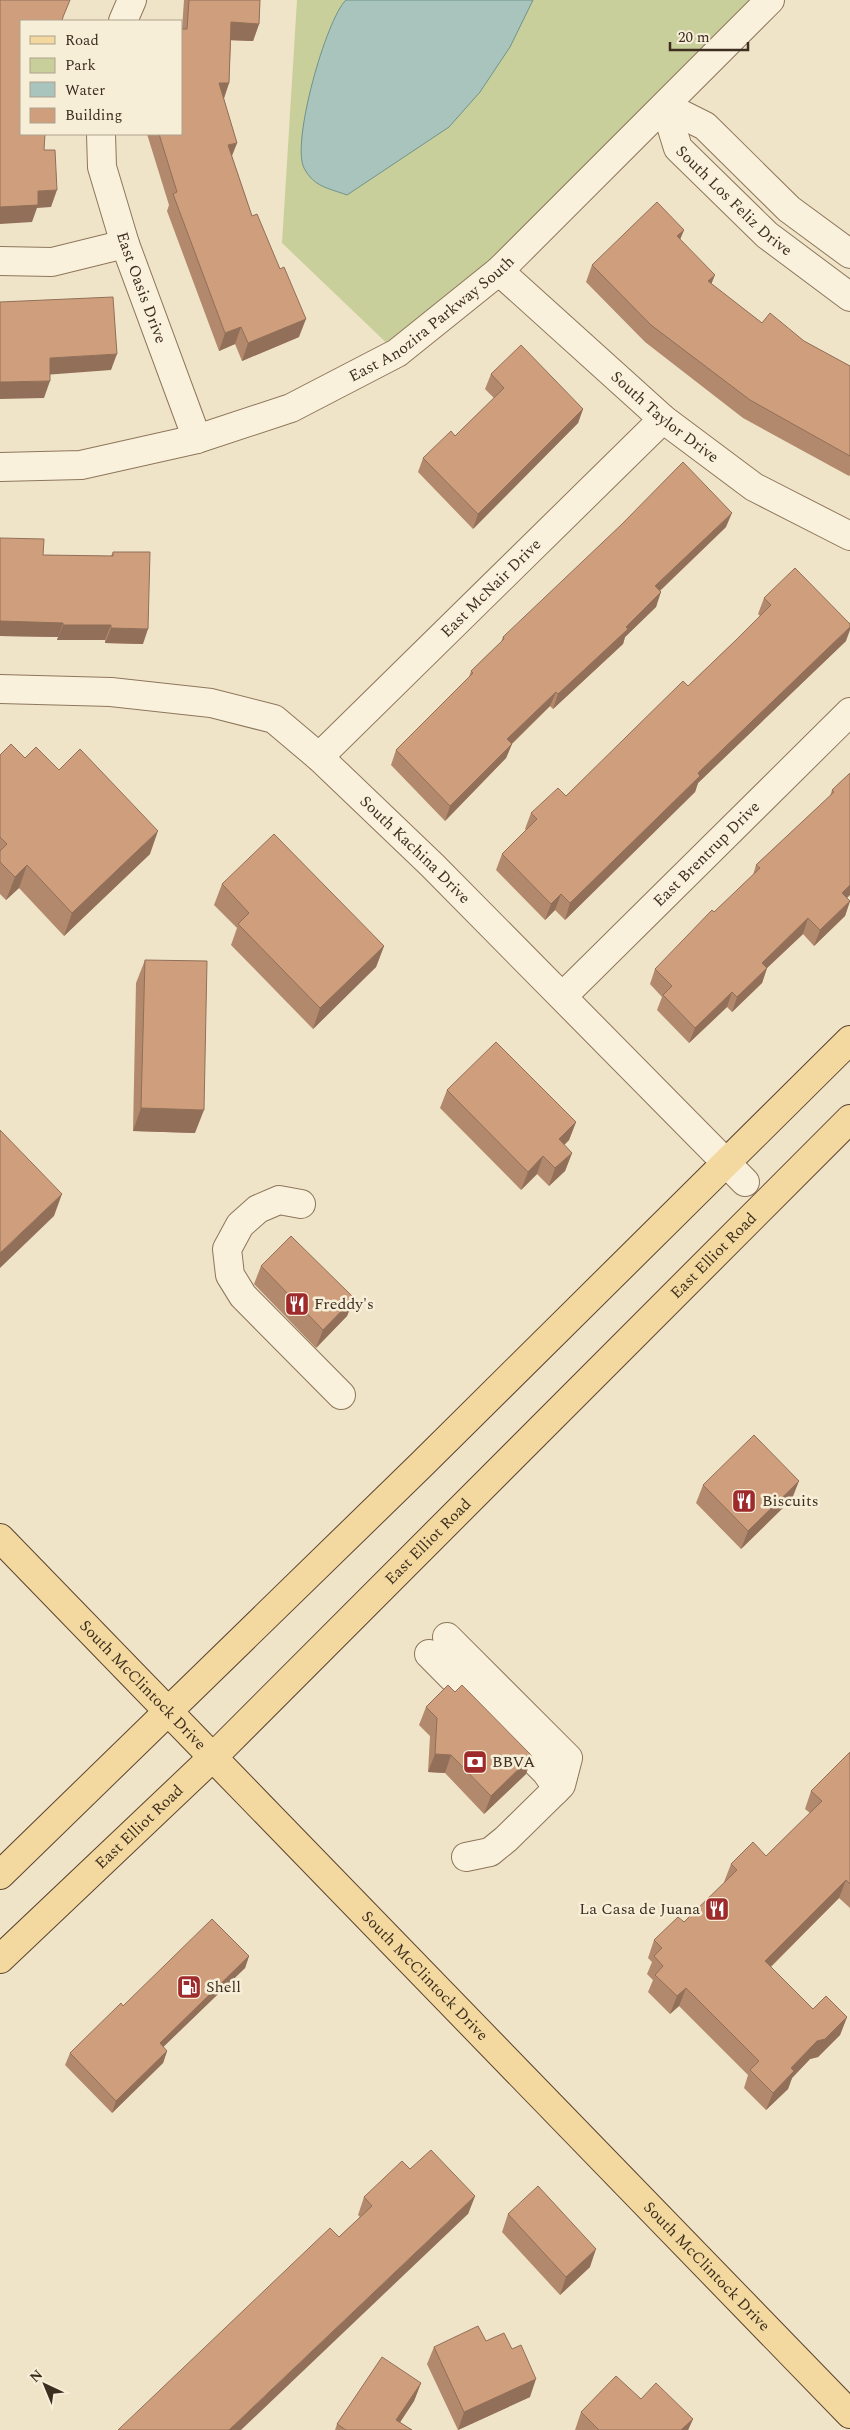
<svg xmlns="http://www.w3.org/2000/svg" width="850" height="2430" viewBox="0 0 850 2430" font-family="Spectral,serif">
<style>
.green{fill:#c9cf9b}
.water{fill:#a9c4bc;stroke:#6f938a}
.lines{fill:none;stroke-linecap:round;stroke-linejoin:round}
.minor-casing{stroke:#8d765c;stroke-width:30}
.major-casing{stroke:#5b4430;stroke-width:30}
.minor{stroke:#faf1dc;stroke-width:28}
.major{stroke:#f3d9a0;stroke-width:28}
.wall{fill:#b2896c}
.shaded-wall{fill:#916f58}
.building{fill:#cf9f7d;stroke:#916f58}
.labels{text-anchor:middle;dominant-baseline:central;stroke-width:5;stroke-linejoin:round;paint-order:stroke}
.street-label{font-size:16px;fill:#3d2e20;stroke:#f7eed8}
.poi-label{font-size:16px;fill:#3d2e20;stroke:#f7eed8;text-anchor:start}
</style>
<rect width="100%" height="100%" fill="#f0e4c8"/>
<path class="green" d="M297 0H770L397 353 282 243Z"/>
<path class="water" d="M346 0H533L510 47 480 92 449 127 347 195C328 188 314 187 304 168 291 143 326 19 346 0Z"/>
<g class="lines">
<defs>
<g id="minor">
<path d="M123 21 132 0"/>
<path id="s1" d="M665 106 678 148 767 235 850 297"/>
<path d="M665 106 705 126 789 209 850 254"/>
<path id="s2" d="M101 134 102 167 125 244 197 439"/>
<path d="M0 261 52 262 125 244"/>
<path id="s3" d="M499 271 663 419 754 487 850 536"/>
<path id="s4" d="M0 467 81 465 197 439 291 408 397 353 499 271 770 0"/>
<path id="s5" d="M0 689 111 692 211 703 274 719 319 757 432 865 745 1182"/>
<path id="s6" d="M319 757 663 419"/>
<path id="s7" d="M563 996 850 712"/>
<path d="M301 1204 279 1200 258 1209 240 1225 227 1249 230 1275 243 1296 341 1395"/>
<path d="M447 1637 568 1758 561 1785 506 1839 490 1852 466 1857"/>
<path d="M429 1654 546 1772 553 1782 555 1791"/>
</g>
<g id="major">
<path id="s8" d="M0 1538 850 2414"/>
<path d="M0 1875 421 1465 850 1040"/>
<path id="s9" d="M0 1959 213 1757 850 1119"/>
</g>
</defs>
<use href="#minor" class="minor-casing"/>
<use href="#major" class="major-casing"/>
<use href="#minor" class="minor"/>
<use href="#major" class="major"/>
</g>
<path class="wall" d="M184 0H260L259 24 253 41 231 40 229 83 224 99 237 143 232 156 252 216 299 337 242 361 235 344 219 351 167 211 169 205 147 134H181L182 29Z
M684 230 680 239 711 284 762 323 804 341 850 366V475L849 476 743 418 645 342 586 282 592 265Z
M491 374 583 409 578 423 473 529 418 472 423 458 455 436 494 398 485 389Z
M726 527 660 591 656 607 625 637 623 644 553 709 550 706 512 744 506 758 445 821 391 765 396 750 469 677 471 671 501 642 503 637Z
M0 538 43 555 111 556 113 552 143 644 105 643V640H57L58 637 0 636Z
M764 598 846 641 698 783 695 792 565 920 555 910 545 920 496 870 502 854 526 830 525 829 531 813 566 796 688 686 736 640 760 616 758 614Z
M0 755 25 758 59 770 150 854 64 936 19 888 6 900 0 894Z
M850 773 847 898 850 901 845 916 814 946 803 934 767 968 762 983 732 1012 727 1007 689 1043 657 1010 662 997 650 984 655 969 753 875 756 865 830 796 832 790Z
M222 884 384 946 376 967 313 1029 231 945 237 928 214 905Z
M145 960 195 1133 133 1131 136 983Z
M447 1090 576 1122 569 1140 564 1145 572 1153 565 1171 549 1186 537 1174 521 1190 440 1108Z
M261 1266 354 1298 347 1316 316 1348 254 1284Z
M703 1485 792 1499 741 1549 696 1503Z
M455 1692 532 1756 526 1774 484 1814 445 1773 428 1772 430 1736 419 1725 426 1707Z
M850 1752V1908L839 1898 771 1967 813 2009 847 2017 840 2035 818 2057 810 2059 792 2078 788 2089 766 2110 744 2088 748 2075 679 2006 670 2014 648 1992 653 1980 647 1974 652 1962 648 1958 654 1940 684 1922 725 1882H724L731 1864 766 1856 810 1813 805 1809 811 1791Z
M249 1956 245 1968 163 2047 167 2051 163 2063 112 2113 65 2065 70 2053 123 2006Z
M410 2169 475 2196 468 2214 339 2237 360 2217 358 2215 364 2197Z
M508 2214 590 2267 560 2295 502 2232Z
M486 2341 530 2397 458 2430 427 2364 434 2347Z
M421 2383 414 2401 400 2422 412 2430H335L337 2424Z
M641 2399 693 2419 688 2430H575L581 2412Z"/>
<path class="shaded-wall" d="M231 22 259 24 253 41 225 40Z
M219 83H229L223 100Z
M237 143 230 160 228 145Z
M57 190 51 207 37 208 32 222 0 224V207L38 191Z
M684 230 677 247V236Z
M715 275 708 292V281Z
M306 319 299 337 242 361 248 343Z
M241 327 235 344 219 351 225 333Z
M117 354 111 370 44 375 50 358Z
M50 381 44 398 0 399V382Z
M583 409 578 423 473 529 478 514Z
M732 513 726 527 650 600 655 586Z
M661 592 656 607 625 637 623 644 553 709 558 694Z
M0 621 63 623 58 637 0 636Z
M63 625H111L105 640H57Z
M850 627V630L846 641 698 783 695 792 565 920 570 903 698 773Z
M111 628 148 629 143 644 105 643Z
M556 692 550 706 502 753 507 739Z
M512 744 506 758 445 821 450 806Z
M158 831 150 854 64 936 72 913Z
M27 865 19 888 6 900 15 877Z
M850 885V895L837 908 842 893Z
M561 894 555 910 545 920 551 904Z
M850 901 845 916 814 946 820 930Z
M808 918 803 934 767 968 762 983 732 1012 737 997 762 963Z
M384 946 376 967 313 1029 320 1008Z
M732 992 727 1007 689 1043 695 1028Z
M141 1108 204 1110 195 1133 133 1131Z
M576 1122 569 1140 552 1157 559 1139Z
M572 1153 565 1171 549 1186 555 1168Z
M543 1156 537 1174 521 1190 528 1172Z
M62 1194 54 1216 0 1268V1253Z
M354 1298 347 1316 316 1348 323 1330Z
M799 1481 792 1499 741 1549 748 1531Z
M435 1754 451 1755 445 1773 428 1772Z
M532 1756 526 1774 484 1814 491 1796Z
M846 1880 839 1898 758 1979 765 1961Z
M249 1956 245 1968 155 2055 160 2043Z
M686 1988 679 2006 670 2014 677 1996Z
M847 2017 840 2035 818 2057 810 2059 792 2078 788 2089 766 2110 773 2093 791 2068 817 2041Z
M167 2051 163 2063 112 2113 116 2101Z
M475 2196 468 2214 241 2430H229Z
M596 2249 590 2267 560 2295 566 2277Z
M536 2379 530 2397 458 2430 464 2412Z
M421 2383 414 2401 395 2430 396 2420Z
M693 2419 688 2430H681Z"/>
<path class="building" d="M0 0H70L63 17 62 21H21V134H45L44 150H55L57 190 38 191V205L0 207Z
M189 0H260L259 24 231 22 229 83H219L237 143 228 145 252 216 257 214 280 269 284 267 306 319 248 343 241 327 225 333 173 194 177 192 159 134H181V29H187Z
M657 202 684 230 677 236 715 275 708 281 762 323 770 313 804 341 850 366V456L750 400 651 325 592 265Z
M113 297 117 354 50 358V381L0 382V302Z
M521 345 583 409 478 514 423 458 451 431 455 436 504 388 491 374Z
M683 462 732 513 655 586 661 592 626 627 628 629 558 694 556 692 507 739 512 744 450 806 396 750 473 673 471 671 504 639 503 637 622 524Z
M0 538 44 539 43 555 113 556V552H150L148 629 111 628V625H63V623L0 621Z
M795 568 850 624V627L698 773 700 776 570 903 561 894 551 904 502 854 537 819 531 813 558 788 566 796 683 681 688 686 736 640 771 605 764 598Z
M11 744 25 758 36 747 59 770 80 749 158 831 72 913 27 865 15 877 0 862V851L7 844 0 837V755Z
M850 773V885L842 893 850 901 820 930 808 918 762 963 767 968 737 997 732 992 695 1028 663 995 672 986 655 969 712 910 714 912 760 868 756 865 834 792 832 790Z
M274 834 384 946 320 1008 238 924 249 913 222 884Z
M145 960 207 961 204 1110 141 1108Z
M496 1042 576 1122 559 1139 572 1153 555 1168 543 1156 528 1172 447 1090Z
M0 1130 62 1194 0 1253Z
M291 1236 354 1298 323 1330 261 1266Z
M754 1435 799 1481 748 1531 703 1485Z
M448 1685 455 1692 462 1685 532 1756 491 1796 451 1755 435 1754 437 1718 426 1707Z
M850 1752V1884L846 1880 765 1961 813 2009 826 1996 847 2017 825 2039 817 2041 791 2068 794 2071 773 2093 750 2070 759 2061 686 1988 677 1996 655 1975 663 1966 654 1956 662 1948 654 1940 678 1917 684 1922 737 1870 731 1864 753 1842 766 1856 822 1801 811 1791Z
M212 1919 249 1956 160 2043 167 2051 116 2101 70 2053 121 2003 123 2006Z
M431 2150 475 2196 229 2430H118L330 2228 339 2237 372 2206 364 2197 402 2161 410 2169Z
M538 2186 596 2249 566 2277 508 2214Z
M478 2326 486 2341 504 2333 512 2349 521 2345 536 2379 464 2412 434 2347Z
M382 2357 421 2383 396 2420 412 2430H346L337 2424Z
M616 2376 641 2399 656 2383 693 2419 681 2430H599L581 2412Z"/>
<defs>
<symbol id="restaurant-square" viewBox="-11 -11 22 22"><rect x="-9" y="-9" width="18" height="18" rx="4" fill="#9e2a2b" stroke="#f7eed8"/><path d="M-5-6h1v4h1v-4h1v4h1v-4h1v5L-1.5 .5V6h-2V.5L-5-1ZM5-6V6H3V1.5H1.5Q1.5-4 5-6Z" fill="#fff"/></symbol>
<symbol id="bank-square" viewBox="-11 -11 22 22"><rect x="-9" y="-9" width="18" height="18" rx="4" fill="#9e2a2b" stroke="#f7eed8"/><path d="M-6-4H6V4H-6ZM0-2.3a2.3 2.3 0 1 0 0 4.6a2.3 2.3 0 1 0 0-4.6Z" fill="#fff"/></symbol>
<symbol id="fuel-square" viewBox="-11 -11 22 22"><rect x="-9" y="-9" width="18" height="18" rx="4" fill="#9e2a2b" stroke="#f7eed8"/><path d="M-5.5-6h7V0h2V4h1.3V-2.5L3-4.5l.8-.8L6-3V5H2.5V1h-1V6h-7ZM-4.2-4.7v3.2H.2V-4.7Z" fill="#fff"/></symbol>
</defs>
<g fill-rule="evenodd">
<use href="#restaurant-square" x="283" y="1290" width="28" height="28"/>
<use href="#restaurant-square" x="730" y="1487" width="28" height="28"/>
<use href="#bank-square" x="461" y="1748" width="28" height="28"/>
<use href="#restaurant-square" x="703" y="1895" width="28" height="28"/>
<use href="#fuel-square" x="175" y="1973" width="28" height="28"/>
</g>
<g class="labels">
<g class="street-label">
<text stroke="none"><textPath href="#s1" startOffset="121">South Los Feliz Drive</textPath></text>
<text stroke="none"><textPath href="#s2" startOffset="160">East Oasis Drive</textPath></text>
<text stroke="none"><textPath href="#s4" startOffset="466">East Anozira Parkway South</textPath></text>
<text stroke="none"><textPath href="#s3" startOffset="221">South Taylor Drive</textPath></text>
<text stroke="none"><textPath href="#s6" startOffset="241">East McNair Drive</textPath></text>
<text stroke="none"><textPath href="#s5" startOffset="469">South Kachina Drive</textPath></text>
<text stroke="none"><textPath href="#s7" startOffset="202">East Brentrup Drive</textPath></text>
<text stroke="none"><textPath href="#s9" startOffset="1002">East Elliot Road</textPath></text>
<text stroke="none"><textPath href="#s9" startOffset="598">East Elliot Road</textPath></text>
<text stroke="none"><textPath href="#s8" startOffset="205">South McClintock Drive</textPath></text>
<text stroke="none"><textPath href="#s9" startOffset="192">East Elliot Road</textPath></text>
<text stroke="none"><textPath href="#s8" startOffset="610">South McClintock Drive</textPath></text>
<text stroke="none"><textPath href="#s8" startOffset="1015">South McClintock Drive</textPath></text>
</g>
<g class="poi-label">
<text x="314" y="1304">Freddy's</text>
<text x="762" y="1501">Biscuits</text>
<text x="492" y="1762">BBVA</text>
<text x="700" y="1909" text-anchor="end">La Casa de Juana</text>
<text x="206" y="1987">Shell</text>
</g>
</g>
<rect x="20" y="20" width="162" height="115" fill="#f7eed8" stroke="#ada18e"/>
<rect x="30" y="36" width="25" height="8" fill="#f3d9a0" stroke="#ada18e"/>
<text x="65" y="45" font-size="15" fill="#3d2e20">Road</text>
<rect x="30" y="58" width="25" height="15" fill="#c9cf9b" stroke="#ada18e"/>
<text x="65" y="70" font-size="15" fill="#3d2e20">Park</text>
<rect x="30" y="82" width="25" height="15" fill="#a9c4bc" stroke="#ada18e"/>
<text x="65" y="95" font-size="15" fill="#3d2e20">Water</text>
<rect x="30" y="108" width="25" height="15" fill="#cf9f7d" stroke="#ada18e"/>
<text x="65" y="120" font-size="15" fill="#3d2e20">Building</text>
<g transform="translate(45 2385) rotate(316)" stroke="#f7eed8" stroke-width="4" paint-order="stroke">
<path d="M0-4L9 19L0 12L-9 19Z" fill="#3d2e20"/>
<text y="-8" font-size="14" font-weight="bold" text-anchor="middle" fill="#3d2e20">N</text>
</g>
<path d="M670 42v8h78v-8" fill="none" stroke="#3d2e20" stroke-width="2.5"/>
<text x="678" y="42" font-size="15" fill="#3d2e20" stroke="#f7eed8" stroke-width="4" paint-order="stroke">20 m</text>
</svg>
